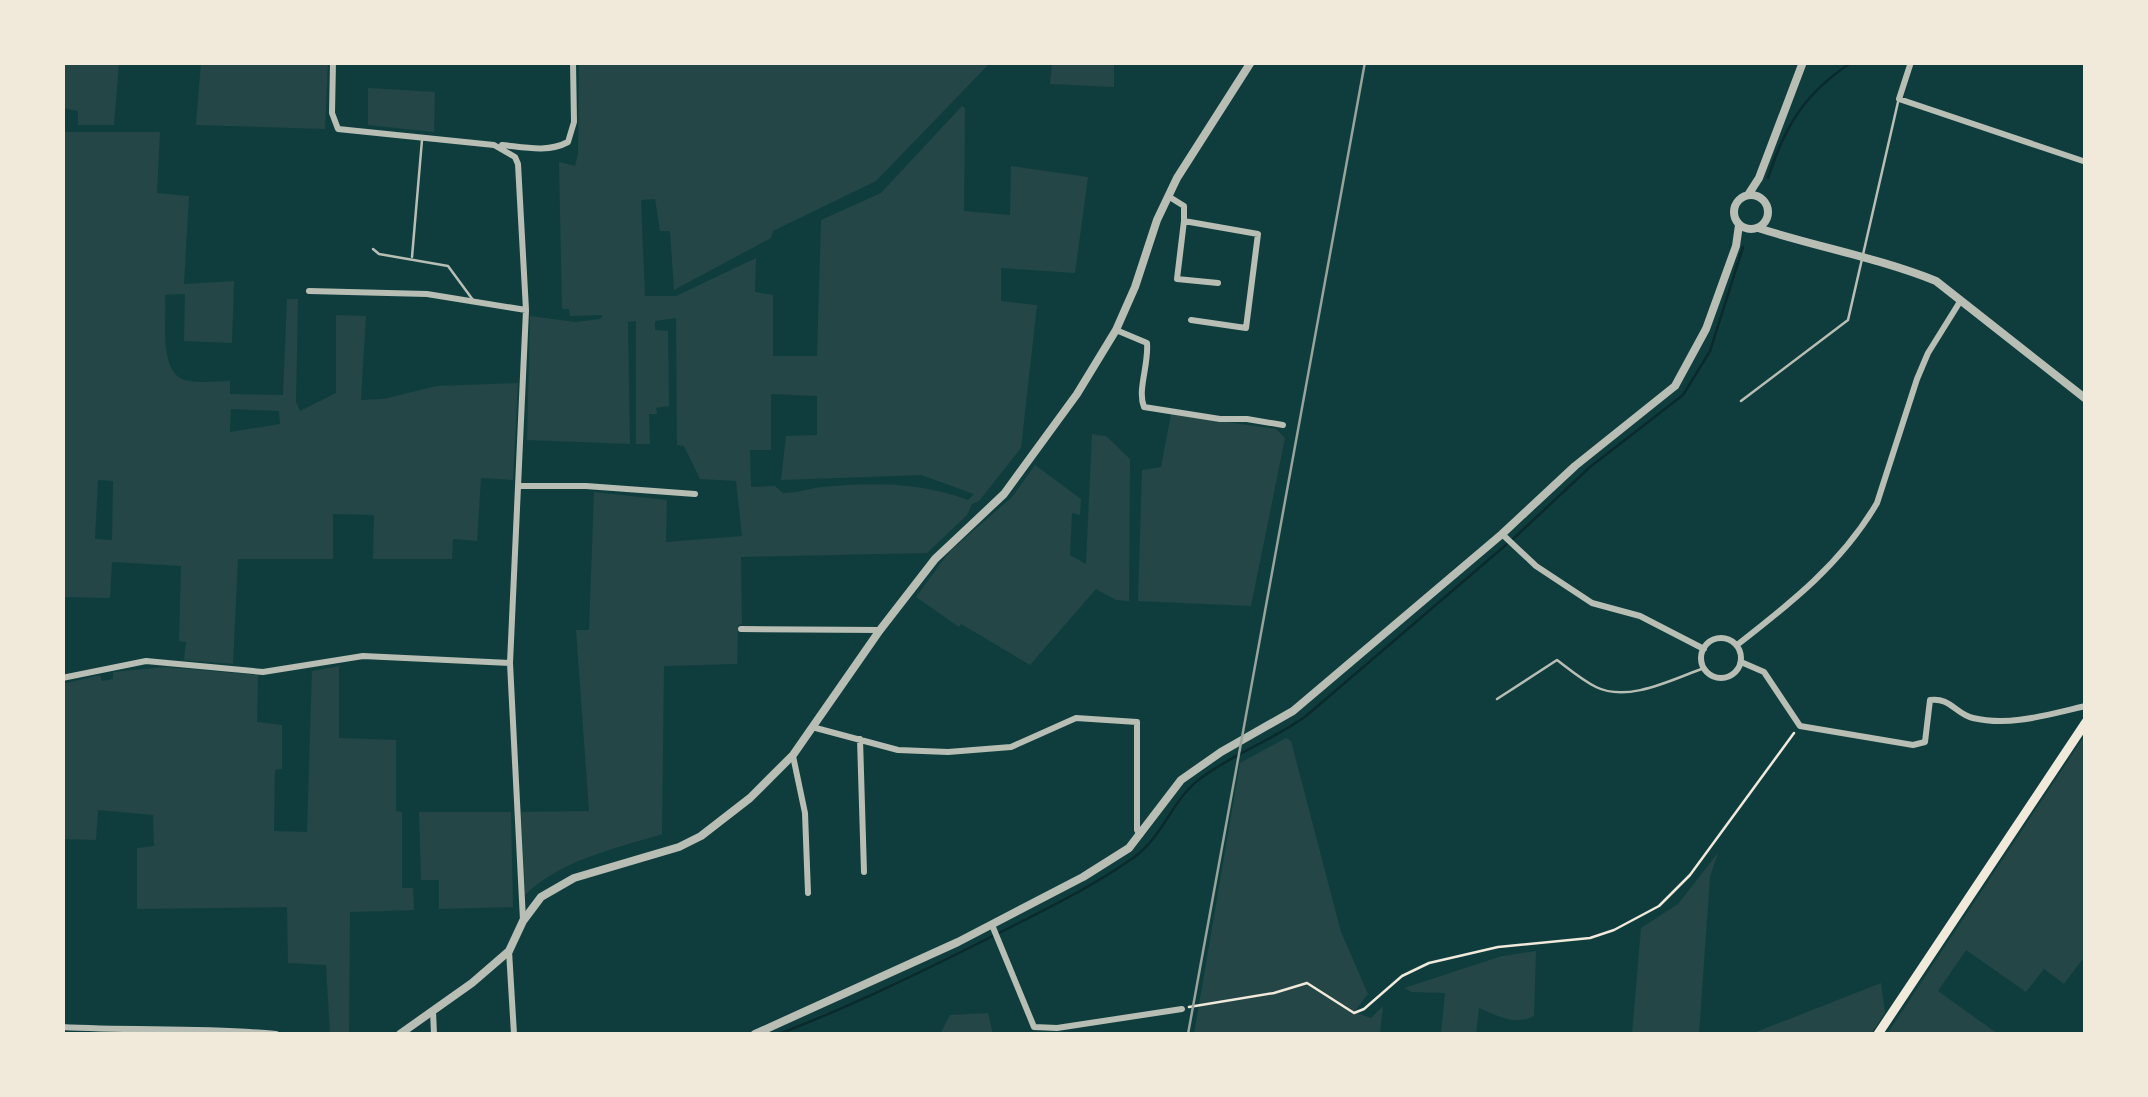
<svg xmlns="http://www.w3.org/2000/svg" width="2148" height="1097" viewBox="0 0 2148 1097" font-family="'Public Sans',sans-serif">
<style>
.green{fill:#244646;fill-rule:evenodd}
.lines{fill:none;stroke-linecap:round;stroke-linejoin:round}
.stream{stroke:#0a2a2b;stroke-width:2.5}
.path{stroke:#f1e9da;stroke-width:2.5}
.service{stroke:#b8beb3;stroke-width:2.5}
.minor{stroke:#b8beb3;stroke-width:6}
.tertiary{stroke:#b8beb3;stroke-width:8}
.primary{stroke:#f1e9da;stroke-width:9}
.rail{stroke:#97a49c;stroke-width:2.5}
</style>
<rect width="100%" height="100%" fill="#0f3d3e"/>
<path class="green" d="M62 63H119L114 125H78V111L63 108Z
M201 63H328L325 129 196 125Z
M579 63H990L876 181 773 231 771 238 674 290 670 231H660L655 199 641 200 645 296H676L756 258 755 292 773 295V356H817L821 220 881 193 962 106 965 108 964 211 1010 215 1011 166 1088 177 1075 273 1001 268V301L1037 305 1021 448 979 501 972 504 967 515 927 553 741 557 742 624 738 625 737 664 664 666 662 834C615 849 562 859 525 895L521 812 589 811 576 630H589L594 492 667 500 666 542 742 536 736 481 700 479 684 446 677 445 676 318 655 321V330L668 331 669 406 656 408 657 414H649L650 444H636V321L628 322 630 444 527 440 530 316 575 322 600 319 603 315 570 316 569 309H562L559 162 575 166 578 154ZM771 394 817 396V435L786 436 781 480 921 475 974 494 968 500C922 482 870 482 821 487 808 489 796 493 783 493L775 486 751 487 750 450H771Z
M1052 63H1114V87L1050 84Z
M368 88 435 92 434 132 368 125Z
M63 132H160L157 193 189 196 184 284 234 281 232 343 184 341 185 294 165 295C167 320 157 377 189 381 202 383 217 381 230 381V394L283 395 287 299H298L296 402 300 411 336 393V315L366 316 361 400 383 399 437 386 518 383 513 480 481 478 477 541 453 539 452 559H373L374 515 333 514V559H238L233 664 184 660 186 642 179 641 181 566 112 562 110 598 63 597ZM231 409 279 411 280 424 230 432ZM98 480 113 481 112 540 95 539Z
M1171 414 1276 429 1285 438 1251 606 1138 601 1142 470 1161 467Z
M1092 434 1106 436 1130 459 1129 601 1116 600 1096 589 1030 665 961 624 959 627 916 597 949 552 1012 497 1035 465 1081 499 1080 515 1072 513 1070 555 1086 564Z
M339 666V738L396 740V811L402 812V888H413L414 910 350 912 349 1034 330 1033 326 965 288 963 287 907 137 909V848L154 846 153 815 98 810 96 840 63 839V684L100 675 102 681 113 679V672L165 667 258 675 257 722 282 725V769L275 770 274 831 307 832 312 671Z
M2085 735V956L2064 984 2044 969 2026 992 1966 950 1938 991 1998 1034H1887Z
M1286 738 1291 741 1341 932 1368 994 1354 1012 1371 1018 1383 1006 1380 1034H1194L1240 763Z
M419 812H511L513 907 439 909V880H421Z
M1718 853 1710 877 1699 1034H1632L1641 928 1678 904Z
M1536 951 1534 1016C1514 1026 1499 1016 1479 1008L1476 1034H1441L1445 993 1412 992 1404 988 1502 956Z
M1881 983 1885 1013 1871 1034H1751Z
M988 1013 993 1034H940L950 1015Z"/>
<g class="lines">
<path class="stream" d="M1768 178C1785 125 1805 93 1852 62
M1513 539 1590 467 1683 395 1710 351 1743 247
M779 1034C852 1006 923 971 993 936 1040 912 1089 889 1133 858 1164 836 1172 799 1201 778 1233 754 1273 740 1306 716L1507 544"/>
<path class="path" d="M1189 1007 1274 993 1307 983 1354 1013 1364 1009 1402 976 1429 963 1498 947 1590 938 1614 930 1659 906 1690 875 1794 733"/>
<path class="service" d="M373 249 379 254 448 266 473 300
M412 257 422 140
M1741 401 1848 320 1898 102
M1497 699 1557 660C1569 669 1582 680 1596 687 1628 703 1673 679 1704 668"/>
<path class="minor" d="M333 62 332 113 338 129 494 145 515 157 518 164 526 310 510 663 523 920
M1911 62 1899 99 2086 162
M502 145C523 147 548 153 568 142L574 122 573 62
M1168 196 1184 206V221L1258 234 1246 328 1191 320
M1184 221 1177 279 1218 283
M309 291 427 294 526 310
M1116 330 1147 343C1149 365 1137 390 1144 407L1220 419H1247L1283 425
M519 486H586L695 494
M1502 534 1536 566 1592 603 1640 616 1704 649
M741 629 880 630
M1701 658a20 20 0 1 1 40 0a20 20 0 1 1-40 0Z
M1737 645C1791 603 1842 563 1877 503L1917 379 1928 353 1961 300
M1741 662 1764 672 1800 726 1913 745 1925 742 1930 700C1950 697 1956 714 1973 718 2011 727 2049 714 2086 706
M62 678 146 661 263 672 363 656 510 663
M812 727 898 750 948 752 1011 747 1076 718 1137 722V830L1140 835
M860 739 864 872
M793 756 805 813 808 893
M992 925 1034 1027 1057 1028 1182 1009
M509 951 514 1034
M433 1011 434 1034
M62 1027C134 1031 205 1027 276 1034"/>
<path class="tertiary" d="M1734 212a17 17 0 1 1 34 0a17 17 0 1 1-34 0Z
M1748 195 1759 178 1803 62
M1758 228C1817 247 1879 258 1936 281L2086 399
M400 1034 472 983 509 951 523 921 541 897 574 878 679 847 701 836 750 798 793 755 880 630 935 559 1004 494 1077 394 1116 330 1135 287 1157 220 1177 178 1251 62
M755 1034 958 942 1083 877 1129 848 1181 780 1221 752 1293 711 1502 534 1575 466 1675 386 1706 329 1736 246 1739 225"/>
<path class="primary" d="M1878 1034 2086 722"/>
<path class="rail" d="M1188 1034 1365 62"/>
</g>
<rect width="2148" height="1097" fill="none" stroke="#f1e9da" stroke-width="130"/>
</svg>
